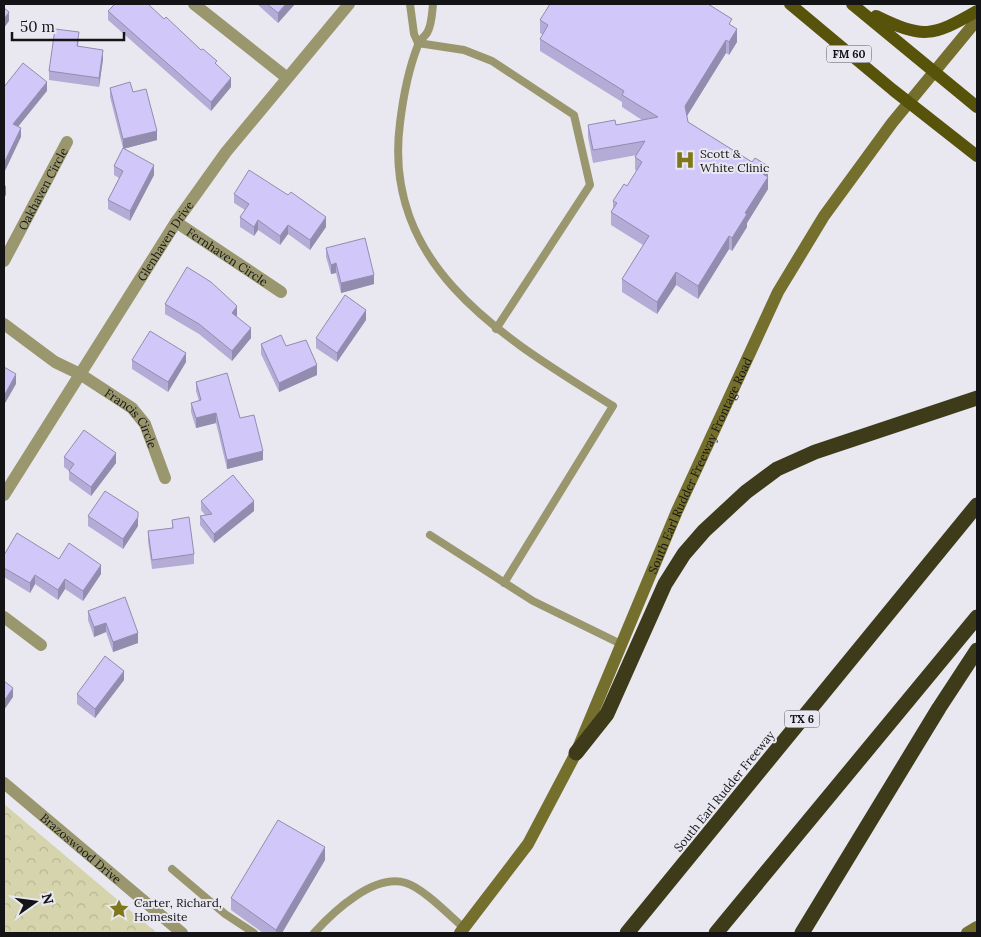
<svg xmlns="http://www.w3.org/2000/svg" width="981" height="937" viewBox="0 0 981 937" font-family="Lora,serif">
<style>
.park{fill:url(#park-crowns)}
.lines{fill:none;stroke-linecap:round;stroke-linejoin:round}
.service{stroke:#9a976e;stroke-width:8}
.minor{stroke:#9a976e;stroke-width:12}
.tertiary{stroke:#9a976e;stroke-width:12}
.secondary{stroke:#756f2e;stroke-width:12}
.primary{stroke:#58530a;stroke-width:12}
.motorway{stroke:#3d3b19;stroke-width:15}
.wall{fill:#b4acd6}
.shaded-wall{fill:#928cae}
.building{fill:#d1c8f9;stroke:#928cae}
.labels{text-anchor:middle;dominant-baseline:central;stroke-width:4;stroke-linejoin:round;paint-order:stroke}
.shield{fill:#e9e8f1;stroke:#545458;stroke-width:1}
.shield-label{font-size:11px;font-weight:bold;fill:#141417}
.poi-label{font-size:12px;fill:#141417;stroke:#e9e8f1;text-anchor:start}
.street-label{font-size:12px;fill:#141417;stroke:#e9e8f1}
</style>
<defs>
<pattern id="park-crowns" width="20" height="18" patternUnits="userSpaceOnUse" patternTransform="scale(1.25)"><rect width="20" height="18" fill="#d6d4ad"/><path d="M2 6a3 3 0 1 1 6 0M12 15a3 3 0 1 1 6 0" fill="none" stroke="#b7b594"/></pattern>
</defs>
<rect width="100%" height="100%" fill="#e9e8f1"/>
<path class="park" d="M4 804 157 933H4Z"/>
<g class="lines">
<path class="service" d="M410 4 414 34 418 43
M433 4C432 13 432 25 427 33 424 37 420 40 418 45 409 68 403 98 400 123 381 269 508 340 613 406L504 583
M418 43 464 50 492 61 574 115 590 185 496 329
M430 535 533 601 623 645
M172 869 225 914 254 933
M314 933C333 912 374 873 406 883 423 888 450 916 464 928"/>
<g class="minor">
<path d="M194 4 286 77"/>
<path id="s1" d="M176 222 281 292"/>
<path id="s2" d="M4 261 67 142"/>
<path id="s3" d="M4 324 55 362 80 374 132 408 145 424 165 478"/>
<path d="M4 617 41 645"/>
<path id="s4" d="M4 783 182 933"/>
</g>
<path class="tertiary" id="s5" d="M4 495 176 222 226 152 349 4"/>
<g class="secondary">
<path id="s6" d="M460 933 528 844 576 753 677 511 778 292 824 216 892 123 977 20"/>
<path d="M967 933 977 927"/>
</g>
<path class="primary" d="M790 4 893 90 977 156
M852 4 977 107
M876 16C923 39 932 37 977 11"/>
<path class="motorway" d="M576 753 607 714 665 584 684 554 704 531 746 492 777 469 815 452 977 398
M627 933 977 505
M716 933 977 617
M802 933 939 708 977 650"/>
</g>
<path class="wall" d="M257 4H295L278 23Z
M108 11 164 19 217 65 231 87 211 111 108 20Z
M540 20 732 26 737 42 729 55 726 53 687 116 688 122 752 162 768 166V189L747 223V227L732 251 729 249 698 299 676 285 657 314 622 292V279L643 245 611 225V212L613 208V201L627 186 637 171 635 170V157L637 155 593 163 588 137V125H616L642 120 622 107V102L540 51V39L543 35 540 33Z
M79 41 78 46 103 59 99 87 49 80V71Z
M110 88 133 92 157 140 123 149 154 175 130 221 108 209V200L119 178 114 175V166L123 148 110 97Z
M234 194 326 227 310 250 288 234 280 245 258 230 254 236 240 227V217L245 210 234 203Z
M326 248 374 284 341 293 336 273 331 274 326 257Z
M165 304 237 316 236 317 251 338 232 361 199 334 165 314Z
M366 320 337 362 316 348V338Z
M261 344 317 375 279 392 261 354Z
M132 360 186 362 168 392 132 369Z
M196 382 240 418 263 460 227 469 216 423 196 428 191 412V403L199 401 196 391Z
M64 457 116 463 91 496 69 480V471L64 467Z
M201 501 254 511 214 543 200 525V516L205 515 201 510Z
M88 516 138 526 123 549 88 526Z
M172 520 194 554V564L152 569 148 541V531L172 528Z
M4 555 59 559 101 574 83 601 65 589 58 600 35 584 30 593 4 577Z
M88 611 138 643 113 652 106 632 94 637 88 620Z
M124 680 95 718 77 704V694Z
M325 860 282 933H263L231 910V898Z"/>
<path class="shaded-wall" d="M286 4H295L278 23V13Z
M9 12V21L4 28V19Z
M737 29V42L729 55V42Z
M726 40V53L685 119V106Z
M103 50V59L99 87V78Z
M231 78V87L211 111V102Z
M47 82V91L13 133V124Z
M21 128V137L4 173V163Z
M157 131V140L123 149V139Z
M154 165V175L130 221V211Z
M768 166V189L747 223V227L732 251V238L745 213 763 174Z
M6 185V195L4 198V188Z
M326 217V227L310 250V240Z
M258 220V230L254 236V227Z
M288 225V234L280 245V236Z
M729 236V249L698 299V286Z
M336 263V273L331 274V265Z
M676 272V285L657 314V302Z
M374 275V284L341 293V283Z
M237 306V316L232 322V313Z
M366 310V320L337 362V353Z
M251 328V338L232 361V351Z
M186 353V362L168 392V382Z
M317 365V375L279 392V383Z
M16 374V384L4 405V396Z
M216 413V423L196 428V418Z
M263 451V460L227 469V460Z
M116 453V463L91 496V487Z
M254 501V511L214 543V534Z
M138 517V526L123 549V539Z
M101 565V574L83 601V591Z
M35 575V584L30 593V583Z
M65 579V589L58 600V590Z
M106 623V632L94 637V627Z
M138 633V643L113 652V642Z
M124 671V680L95 718V709Z
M13 688V697L4 710V701Z
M325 847V860L282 933H276V930Z"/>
<path class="building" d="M115 4H148L164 19 166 17 201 50 203 49 217 61 215 63 231 78 211 102 108 11Z
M267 4H286L278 13Z
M550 4H708L732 19 729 24 737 29 729 42 726 40 685 106 688 122 752 162 755 158 768 166 763 174 768 177 745 213 747 214 732 238 729 236 698 286 676 272 657 302 622 279 649 236 611 212 617 203 613 201 624 184 627 186 642 162 635 157 645 141 593 150 588 125 615 120 616 125 658 117 622 95 624 91 540 39 548 25 540 20Z
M4 8 9 12 4 19Z
M55 29 79 32 77 46 103 50 99 78 49 71Z
M23 63 47 82 13 124 21 128 4 163V87Z
M130 82 133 92 146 89 157 131 123 139 110 88Z
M123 148 154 165 130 211 108 200 123 171 114 166Z
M249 170 288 195 291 192 326 217 310 240 288 225 280 236 258 220 254 227 240 217 249 204 234 194Z
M365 238 374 275 341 283 336 263 331 265 326 248Z
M187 267 211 282 237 306 232 313 251 328 232 351 199 324 165 304Z
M345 295 366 310 337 353 316 338Z
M150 331 186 353 168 382 132 360Z
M281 335 286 346 306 340 317 365 279 383 261 344Z
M4 367 16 374 4 396Z
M227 373 240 418 254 415 263 451 227 460 216 413 196 418 191 403 201 400 196 382Z
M84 430 116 453 91 487 69 471 74 464 64 457Z
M233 475 254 501 214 534 200 516 212 514 201 501Z
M105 491 138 512V517L123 539 88 516Z
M189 517 194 554 152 560 148 531 173 528 172 520Z
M17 533 59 559 69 543 101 565 83 591 65 579 58 590 35 575 30 583 4 568V555Z
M125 597 138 633 113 642 106 623 94 627 88 611Z
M105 656 124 671 95 709 77 694Z
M4 681 13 688 4 701Z
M278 820 325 847 276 930 231 898Z"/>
<defs>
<symbol id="hospital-bare" viewBox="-9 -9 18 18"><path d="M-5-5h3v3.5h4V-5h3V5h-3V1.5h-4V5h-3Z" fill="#7e771b" stroke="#e9e8f1" stroke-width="2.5" paint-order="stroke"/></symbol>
<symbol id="sight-bare" viewBox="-9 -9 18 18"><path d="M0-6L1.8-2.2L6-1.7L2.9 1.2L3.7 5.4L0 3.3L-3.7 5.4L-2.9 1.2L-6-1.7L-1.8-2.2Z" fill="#7e771b" stroke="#e9e8f1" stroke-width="2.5" paint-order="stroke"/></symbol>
</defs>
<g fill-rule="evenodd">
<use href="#hospital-bare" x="671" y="146" width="28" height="28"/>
<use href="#sight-bare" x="105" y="895" width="28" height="28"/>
</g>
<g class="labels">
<g class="shield">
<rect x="826.5" y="45.5" width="45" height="17" rx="4"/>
<rect x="784.5" y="710.5" width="35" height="17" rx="4"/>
</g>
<g class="shield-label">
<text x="849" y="54">FM 60</text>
<text x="802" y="719">TX 6</text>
</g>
<g class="poi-label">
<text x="700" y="153">Scott &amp;<tspan x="700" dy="14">White Clinic</tspan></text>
<text x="134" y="902">Carter, Richard,<tspan x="134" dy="14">Homesite</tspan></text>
</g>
<g class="street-label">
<text stroke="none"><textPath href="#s2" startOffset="82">Oakhaven Circle</textPath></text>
<text stroke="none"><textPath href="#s5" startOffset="301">Glenhaven Drive</textPath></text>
<text stroke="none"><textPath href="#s1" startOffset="62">Fernhaven Circle</textPath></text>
<text stroke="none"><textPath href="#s3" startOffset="161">Francis Circle</textPath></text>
<text stroke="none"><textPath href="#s6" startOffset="528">South Earl Rudder Freeway Frontage Road</textPath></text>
<text transform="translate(724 791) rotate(-51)">South Earl Rudder Freeway</text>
<text stroke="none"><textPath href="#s4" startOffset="101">Brazoswood Drive</textPath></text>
</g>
</g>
<rect width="981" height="937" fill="none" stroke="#141417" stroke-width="10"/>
<g transform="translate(35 902) rotate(76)" stroke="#e9e8f1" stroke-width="4" paint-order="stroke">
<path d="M0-4L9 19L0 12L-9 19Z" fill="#141417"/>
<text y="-8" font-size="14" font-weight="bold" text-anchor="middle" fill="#141417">N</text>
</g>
<path d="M12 32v8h112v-8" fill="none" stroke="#141417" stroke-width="2.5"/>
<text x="20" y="32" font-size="15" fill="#141417" stroke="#e9e8f1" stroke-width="4" paint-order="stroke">50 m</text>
</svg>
